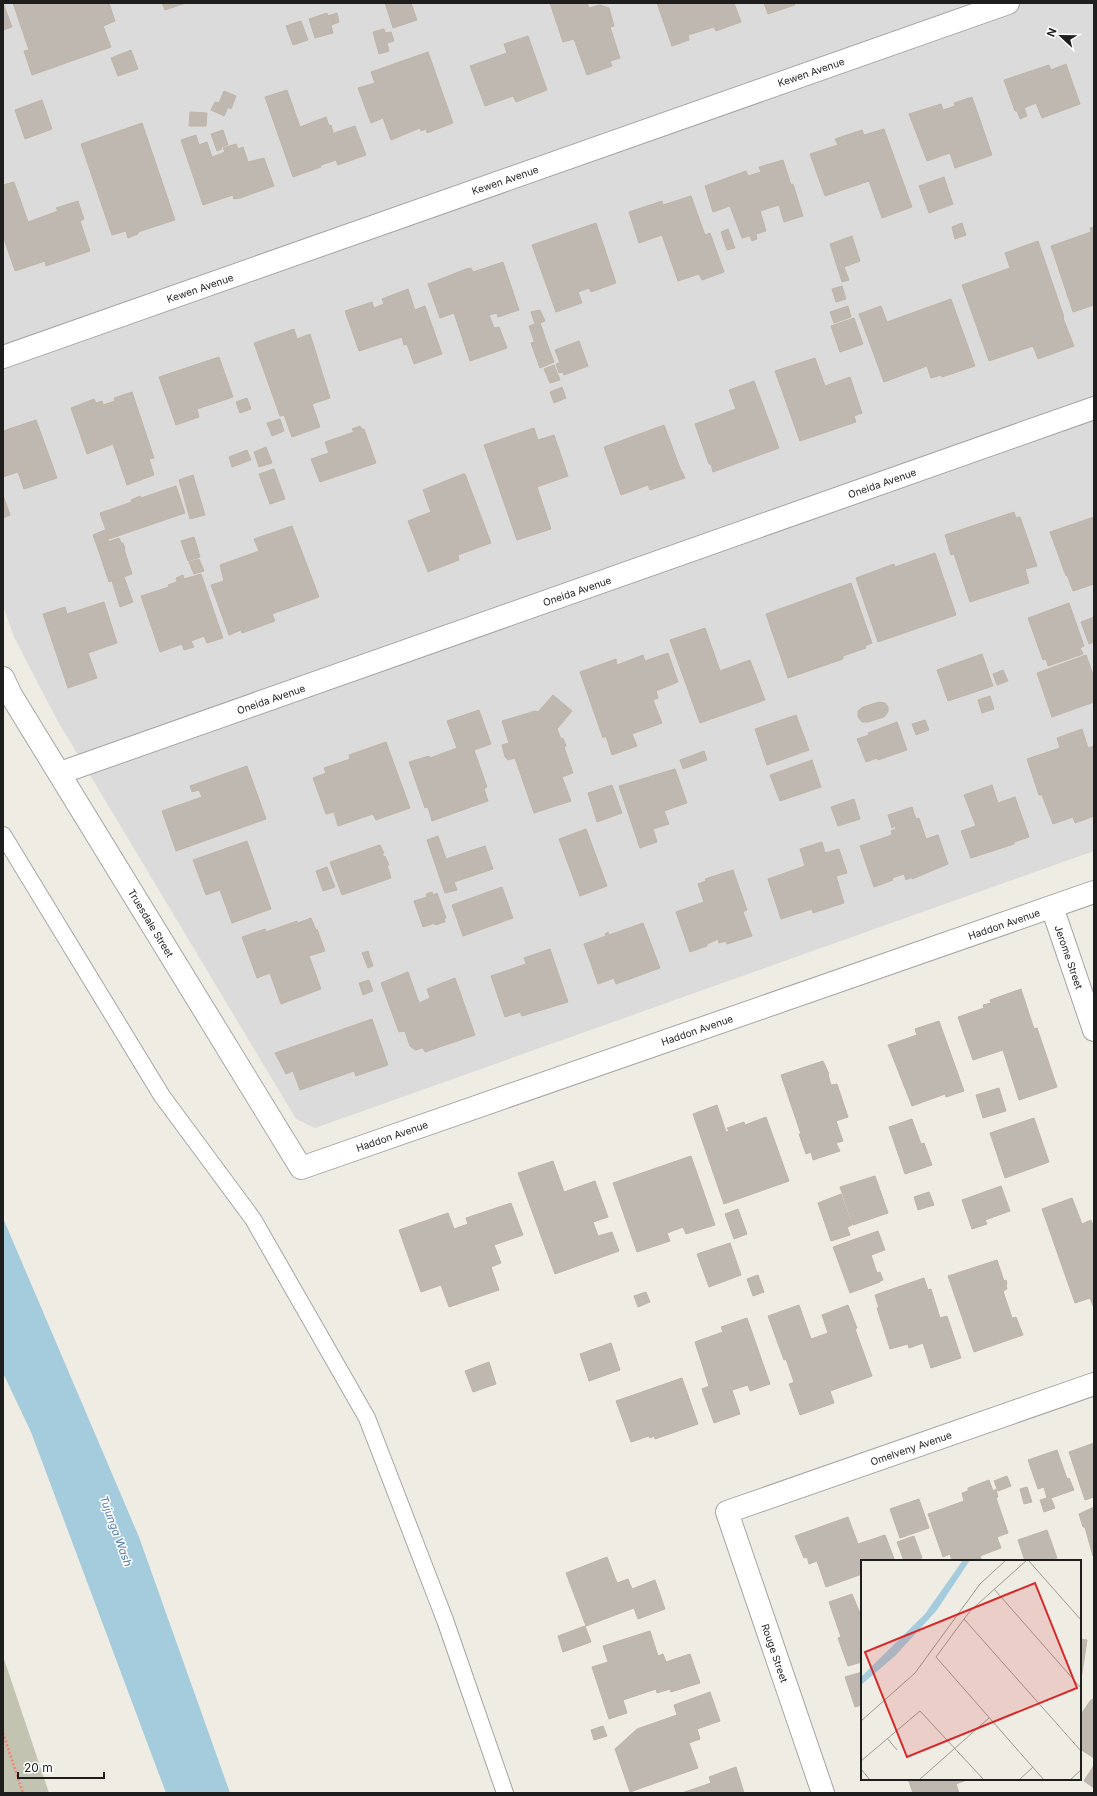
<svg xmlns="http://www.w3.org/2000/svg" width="1097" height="1796" viewBox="0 0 1097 1796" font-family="Inter,sans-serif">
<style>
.residential{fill:#dcdbdb}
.construction{fill:#c2c3b0}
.water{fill:#a5ccdc}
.building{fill:#bfb8b1;stroke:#c0b4a7}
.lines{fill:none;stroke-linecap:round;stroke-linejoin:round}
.service-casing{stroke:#a5a5a5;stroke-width:18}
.minor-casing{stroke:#a5a5a5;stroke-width:24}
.path{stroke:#f7846d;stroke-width:2.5;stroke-dasharray:2 2;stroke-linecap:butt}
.service{stroke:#fff;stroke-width:16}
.minor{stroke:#fff;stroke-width:22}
.labels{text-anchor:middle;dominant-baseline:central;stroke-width:3;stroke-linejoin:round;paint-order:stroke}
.street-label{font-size:10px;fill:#1e1e1e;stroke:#fff}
.water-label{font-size:11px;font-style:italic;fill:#4c76ac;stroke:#fff}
.inset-road{fill:none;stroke:#9b9a95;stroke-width:1}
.view{fill:#d62828;fill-opacity:0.15;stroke:#d62828;stroke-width:2}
.inset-edge{fill:none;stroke:#1e1e1e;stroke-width:2}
</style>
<rect width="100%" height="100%" fill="#efece4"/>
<path class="residential" d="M3 3H1094V851L315 1128 296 1119 57 720 14 637 3 606Z"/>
<path class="construction" d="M3 1656 49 1793H3Z"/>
<path class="water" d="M3 1218 139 1537 230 1793H166L31 1432 3 1373Z"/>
<path class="building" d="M3 3 12 27 3 30Z
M13 3H109L115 21 103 26 111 47 32 75 24 51 29 50Z
M162 3H186L165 10Z
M385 3H411L417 20 393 28Z
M550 3H587L589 8 600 5 609 8 614 26 610 27 620 58 610 61 612 66 587 75 574 39 563 42Z
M657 3H734L741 22 716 31 714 27 688 35 689 40 672 46Z
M764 3H794L795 5 768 14Z
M327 13 328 16 331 15 334 24 331 25 333 33 315 38 309 19Z
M337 13 339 22 334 24 331 15Z
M301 21 308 40 293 45 286 26Z
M384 29 385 33 391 32 394 41 387 43 389 51 379 54 373 32Z
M528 36 547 90 516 102 513 96 485 106 470 66 507 53 504 44Z
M131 50 138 69 118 76 111 58Z
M428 52 453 123 427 133 426 129 421 131 420 128 391 140 383 118 371 123 358 88 375 83 371 72Z
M1066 64 1080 104 1042 118 1036 103 1024 108 1027 116 1020 119 1017 111H1015L1004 80 1049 65 1051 70Z
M287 90 300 127 326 117 329 126 331 125 333 132 331 134 355 126 366 155 338 165 336 160 321 165V167L293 177 265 97Z
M224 91 236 96 231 109 228 107 224 116 211 110 215 102 219 103Z
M972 97 992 155 955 168 950 153 927 161 909 114 941 104 943 110 955 106 954 103Z
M42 100 52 129 25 139 15 110Z
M190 112 207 113 206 126H189Z
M142 123 175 220 138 232V234L128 238 126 231 112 235 81 144Z
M884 129 912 207 882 218 869 181 825 196 810 154 838 145 835 139 862 130 864 135Z
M223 130 228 145 221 147 222 149 217 151 211 134Z
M196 135 199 145 207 142 212 157 225 152 223 148 236 144 238 149 243 147 248 162 264 158 274 186 240 198 234 199 233 195 203 205 181 140Z
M783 160 791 185 793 184 803 216 784 222 779 205 760 211 766 231 756 234 757 239 752 241 750 236 742 238 730 206 713 212 705 186 746 171 748 176 761 172 759 167Z
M944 177 953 204 929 213 919 186Z
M14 182 28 222 58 211 56 208 78 201 84 219 80 221 90 251 46 266 45 261 15 271 3 236V185Z
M691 196 705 235 710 233 724 272 702 280 699 274 678 281 662 235 639 243 629 212 662 201 663 205Z
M596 223 616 283 591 292 589 288 578 292 582 303 556 312 532 245Z
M962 223 966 235 955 239 952 227Z
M1094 227V305L1073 312 1051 246 1091 232 1090 228Z
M728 229 735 248 727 250 721 232Z
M852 236 860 261 844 267 849 280 842 282 830 244Z
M1038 241 1064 317 1063 318 1074 346 1038 359 1033 346 989 361 962 285 1010 268 1005 253Z
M503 262 519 310 498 317 497 313 489 315 494 328 499 327 507 348 470 361 454 313 440 318 428 284 466 269 471 268 473 272Z
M842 286 846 299 836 302 832 289Z
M408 289 415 310 425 306 442 354 414 364 407 344 404 345 402 337 359 351 345 311 372 302 374 308 384 304 382 299Z
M951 299 975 366 942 377 941 375 931 378 927 366 884 382 859 314 881 306 887 322Z
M848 306 851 317 834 323 830 312Z
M540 310 545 321 540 323 545 337 534 341 529 326 535 324 531 312Z
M854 318 863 344 840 352 831 326Z
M294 329 297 339 310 334 330 398 312 404 320 427 292 437 284 415 280 416 254 343Z
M545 338 554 362 540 368 531 343Z
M579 341 588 366 564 375 563 372 559 373 556 364 560 363 555 350Z
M219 357 233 397 197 409 199 417 176 425 159 377Z
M815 358 825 386 850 377 862 413 854 416 856 422 800 441 775 371Z
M554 365 560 380 550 383 544 369Z
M754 381 779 448 713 472 711 464H709L695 424 736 409 729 390Z
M562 387 566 398 554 403 550 392Z
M132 392 154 458 149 459 154 475 127 485 113 444 87 454 71 408 94 399 96 403 102 401 103 405 115 401 114 398Z
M247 398 251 409 240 413 236 402Z
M280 419 284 431 272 436 267 423Z
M36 420 57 478 24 489 18 472 3 477V431Z
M664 425 681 471H682L685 478 650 490 648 485 621 495 604 447Z
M360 426 362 429H364L376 463 320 482 311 459 329 453 325 442 354 432 352 429Z
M534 428 538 440 554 435 568 476 537 487 551 529 517 540 484 445Z
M266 447 272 463 259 467 254 452Z
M247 450 251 460 232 467 229 457Z
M274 469 285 499 270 504 259 474Z
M463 474H465L491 543 458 555 459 560 428 572 408 521 431 512 423 490Z
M193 475 205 515 190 519 179 480Z
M176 486 185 513 109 539 100 513 132 502 131 500 140 496 141 498Z
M3 495 10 515 3 518Z
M1014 512 1016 518 1020 517 1037 566 1025 569 1029 583 970 602 954 554 951 555 945 535Z
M1094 517V584L1073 591 1067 575 1066 576 1050 532Z
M292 526 319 597 272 614 275 621 242 633 241 630 229 635 211 585 224 581 220 565 259 551 254 539Z
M105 530 109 542 97 546 93 535Z
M194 537 200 557 188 561 181 541Z
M119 538 121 543H123L125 549H124L132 574 109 582 97 546Z
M935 553 956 615 878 642 856 578 894 564 895 567Z
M199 559 204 571 194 574 189 562Z
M201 574 223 638 207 643 204 636 191 641 194 647 184 650 182 644 160 652 141 596 169 587 168 585 177 582 176 578 183 575 184 579Z
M124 577 133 602 120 607 112 581Z
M851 583 872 643 865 646 866 648 843 656V659L788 678 766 614Z
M104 602 117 643 88 653 97 678 68 688 43 614 65 607 67 614Z
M1069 603 1084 646 1080 648 1083 654 1048 666 1046 659 1043 660 1028 618Z
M1094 617V642L1089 644 1081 622Z
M705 628 720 671 750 660 765 700 700 723 670 640Z
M668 653 678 682 656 691 658 698 653 700 662 723 632 734 637 746 612 755 606 736 603 738 580 672 616 659 617 665 643 655 645 661Z
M982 654 993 686 948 701 937 670Z
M1086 655 1094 677V702L1052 717 1037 673Z
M1003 670 1008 681 997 685 993 674Z
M553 695 572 711 557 729 561 739 563 738 566 746 564 747 573 773 562 777 571 801 534 813 515 758 508 760 505 757 502 745 509 743 502 721 535 711 538 712Z
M990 696 994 709 982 713 978 700Z
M879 702 885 703 888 707V712L884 717 868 722H862L858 717V711L863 707Z
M479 710 491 744 474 750 487 787 484 789 488 801 432 821 428 807 425 808 409 762 429 756 430 758 457 748 447 721Z
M796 715 809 750 767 765 755 729Z
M925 720 929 730 916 735 912 724Z
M897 722 907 750 878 760 877 758 866 762 857 739 869 735 868 733Z
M1082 729 1088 748 1094 746V816L1075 823 1073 817 1053 824 1042 795H1039L1027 759 1060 748 1057 738Z
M386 742 410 808 376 820 373 814 338 826 334 812 326 814 313 778 326 773 324 768 350 759 349 755Z
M704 751 707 760 683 769 680 760Z
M812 760 821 787 780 801 770 775Z
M247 766 266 819 176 851 162 811 202 797 199 790 192 792 190 786Z
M675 769 687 803 664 811 669 824 653 829 657 842 640 848 619 786Z
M612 785 622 813 597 822 588 793Z
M992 785 998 803 1015 797 1029 837 1014 842V844L971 858 961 831 976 826 964 795Z
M854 799 860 819 838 826 831 807Z
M912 807 916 819 919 818 926 839 938 835 948 864 912 879V877L906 880 904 874 892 878 893 880 874 887 860 846 892 835 891 831 896 829 895 826 892 828 888 815Z
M586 829 607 886 580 896 559 839Z
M438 836 446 859 485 846 493 869 454 882 457 890 445 893 427 840Z
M247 841 271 909 232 923 220 890 206 895 193 860Z
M822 842 825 853 839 849 847 873 836 876 844 903 813 913 812 909 781 919 768 879 805 866 800 849Z
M380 845 384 853 382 854 384 857 385 856 389 865H387L391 878 342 895 330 862Z
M327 867 335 887 323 891 316 871Z
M733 870 747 910 743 912 752 936 727 944 726 941 719 943 718 939 707 944V946L690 952 676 912 704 902 698 884 706 881 705 879Z
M502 887 513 918 463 936 452 905Z
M432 892 433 895 437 893 446 918 444 919 445 922 435 925V923L423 927 414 901 427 897 426 894Z
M311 918 316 930 317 929 325 951 309 956 321 989 281 1004 270 973 257 978 242 937 265 929 266 932 297 921 298 923Z
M643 923 660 968 616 984 614 978 598 984 584 944 606 936 605 934 608 932 609 935Z
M550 949 568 1002 522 1016 520 1012 505 1017 491 976 526 964 524 958Z
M368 951 373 966 368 968 362 953Z
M408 972 419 1003 430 998 427 989 455 978 475 1035 425 1052 423 1048 415 1050 410 1046 405 1031 399 1032 381 983Z
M369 980 373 991 363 995 359 983Z
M1021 989 1034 1029 1037 1028 1057 1087 1019 1100 1003 1050 973 1060 958 1017 984 1008 983 1005 991 1003 990 1000Z
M372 1019 388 1065 356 1076 354 1071 300 1090 293 1071 286 1074 275 1053Z
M939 1021 964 1091 946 1097 945 1094 912 1106 888 1045 917 1035 915 1029Z
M823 1061 829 1074H828L831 1085 837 1084 848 1117 836 1121 843 1141 836 1143 840 1151 813 1160 811 1152 806 1154 799 1134H801L781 1075Z
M999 1088 1006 1111 983 1118 976 1095Z
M717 1105 726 1132 729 1131 727 1128 744 1122 745 1125 766 1117 789 1181 724 1204 693 1114Z
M1034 1118 1049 1162 1005 1178 990 1133Z
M912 1119 921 1144 924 1143 932 1165 905 1174 889 1127Z
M691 1156 715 1225 686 1234 683 1227 667 1233 670 1241 637 1252 613 1183Z
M553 1161 564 1192 595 1181 608 1217 593 1222 598 1236 612 1232 619 1251 555 1274 518 1173Z
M875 1176 888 1213 853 1225 840 1187Z
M1001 1186 1010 1211 985 1220 987 1224 972 1229 962 1200Z
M929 1192 934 1205 918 1210 914 1197Z
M841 1194 852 1225 847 1227 850 1235 831 1241 818 1203Z
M1072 1198 1082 1224 1091 1220 1094 1227V1308L1090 1298 1075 1303 1042 1209Z
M511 1203 523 1235 494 1245 501 1263 491 1267 499 1290 449 1307 441 1285 421 1292 399 1230 448 1213 454 1229 468 1224 466 1218Z
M738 1209 747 1234 734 1239 725 1214Z
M878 1231 885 1250 871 1255 877 1273 880 1272 883 1280 880 1281V1282L850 1293 833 1247Z
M730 1243 741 1275 709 1287 697 1254Z
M997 1260 1004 1281 1006 1280 1007 1284 1006 1285 1007 1289 1003 1291 1012 1318 1016 1317 1023 1335 974 1352 948 1276Z
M758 1275 764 1292 753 1296 747 1279Z
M924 1278 928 1290 931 1289 940 1318 947 1316 961 1358 931 1368 923 1343 909 1348 908 1344 890 1349 877 1308H879L875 1295Z
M646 1292 650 1302 638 1307 634 1296Z
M799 1305 811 1339 828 1333 822 1315 848 1305 857 1328 855 1329 872 1376 830 1391 834 1403 800 1415 789 1384 794 1382 786 1359 784 1360 768 1316Z
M747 1318 770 1384 750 1391 748 1385 732 1390 740 1414 714 1423 702 1389 709 1386 695 1342 723 1332 721 1327Z
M611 1343 620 1370 589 1381 580 1354Z
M489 1362 496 1384 473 1392 465 1371Z
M682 1378 698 1424 655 1439 654 1436 650 1438 649 1436 631 1442 616 1401Z
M1094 1443V1497L1085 1500 1069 1452Z
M1057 1450 1067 1479 1069 1478 1074 1490 1051 1498 1055 1508 1044 1512 1040 1500 1047 1498 1044 1487 1038 1489 1028 1460Z
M1007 1476 1011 1486 998 1491 994 1481Z
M989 1480 993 1491 996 1489 998 1497 996 1498 1008 1533 997 1537 1001 1548 980 1556 982 1561H952L950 1554 943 1557 928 1514 964 1501 962 1493 968 1491V1488Z
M1027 1487 1032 1502 1024 1504 1020 1489Z
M919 1499 929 1528 900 1538 890 1509Z
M1094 1507V1556H1093L1086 1531 1085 1527H1083L1079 1514Z
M848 1517 858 1544 885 1535 895 1561H862V1574L826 1587 817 1561 809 1564 807 1557 804 1558 795 1536Z
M1047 1530 1057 1558 1049 1561H1025L1018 1540Z
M914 1536 922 1558 913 1561H904L897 1542Z
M607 1557 617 1583 628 1579 632 1589 655 1580 665 1609 638 1619 634 1608 586 1626 566 1573Z
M852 1594 862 1618V1662L848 1666 838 1638 841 1637 829 1602Z
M585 1626 591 1642 563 1652 558 1636Z
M650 1631 658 1656 663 1654 666 1662 690 1654 700 1683 671 1692 670 1689 657 1693 656 1689 623 1700 627 1713 609 1719 592 1667 608 1662 603 1646Z
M1080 1639 1087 1640 1080 1686Z
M862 1672V1705L855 1707 845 1677Z
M710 1692 720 1721 697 1729 700 1739 689 1743 698 1768 630 1792 615 1749 637 1729 677 1715 674 1705Z
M1094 1698V1758L1080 1749V1716L1090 1701Z
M603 1726 607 1736 594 1740 591 1730Z
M1094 1765V1788L1084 1781Z
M736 1767 744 1793H682L711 1783 709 1777Z
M908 1779H967V1780L956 1784 959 1793H913Z"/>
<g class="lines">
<defs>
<path id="service" d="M3 835 162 1096 253 1219 367 1418 445 1620 505 1793"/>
<path id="minor" d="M3 357 1008 3
M3 678 11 695 301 1168 1094 892
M60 773 1094 408
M1052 907 1094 1030
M823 1793 727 1512 1094 1384"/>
</defs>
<use href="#service" class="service-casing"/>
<use href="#minor" class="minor-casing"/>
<path class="path" d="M3 1733 23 1793"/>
<use href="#service" class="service"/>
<use href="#minor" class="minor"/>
</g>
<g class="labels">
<g class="street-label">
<text transform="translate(811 72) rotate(-19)">Kewen Avenue</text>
<text transform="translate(505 180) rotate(-19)">Kewen Avenue</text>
<text transform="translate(200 288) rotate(-19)">Kewen Avenue</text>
<text transform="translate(882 483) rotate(-19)">Oneida Avenue</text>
<text transform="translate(577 591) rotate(-19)">Oneida Avenue</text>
<text transform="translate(271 699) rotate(-19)">Oneida Avenue</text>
<text transform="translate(151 923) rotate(59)">Truesdale Street</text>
<text transform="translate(1004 924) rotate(-19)">Haddon Avenue</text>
<text transform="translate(1069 957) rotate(71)">Jerome Street</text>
<text transform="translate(697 1030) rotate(-19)">Haddon Avenue</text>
<text transform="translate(392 1136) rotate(-19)">Haddon Avenue</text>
<text transform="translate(911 1448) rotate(-19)">Omelveny Avenue</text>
<text transform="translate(775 1653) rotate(71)">Rouge Street</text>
</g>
<g class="water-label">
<text transform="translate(116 1531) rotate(70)">Tujunga Wash</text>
</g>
</g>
<g transform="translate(861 1560)">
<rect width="220" height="220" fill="#efece4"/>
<path d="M102 0H109L76 50 34 96 0 125V117L64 54Z" fill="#a5ccdc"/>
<path class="inset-road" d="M166 0 109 51 75 97 183 220M167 0 220 60M133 29 220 128M103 59 220 191M0 161 54 113 119 24 145 0M26 178 36 190M0 201 59 151 123 220M0 209 9 220M58 220 128 158M158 220 172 207M209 220 220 210"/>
<path class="view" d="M174 23 216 128 46 197 4 92Z"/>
<rect width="220" height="220" class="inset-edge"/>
</g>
<rect width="1097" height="1796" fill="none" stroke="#1e1e1e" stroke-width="8"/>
<g transform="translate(1061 36) rotate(292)" stroke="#ffffff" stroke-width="3" paint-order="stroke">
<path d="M0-3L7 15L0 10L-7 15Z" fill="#1e1e1e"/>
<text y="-6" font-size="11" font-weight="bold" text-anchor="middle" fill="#1e1e1e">N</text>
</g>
<path d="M18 1772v6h86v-6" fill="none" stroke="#1e1e1e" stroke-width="2"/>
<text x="24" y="1772" font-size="12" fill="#1e1e1e" stroke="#ffffff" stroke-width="3" paint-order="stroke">20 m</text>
</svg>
